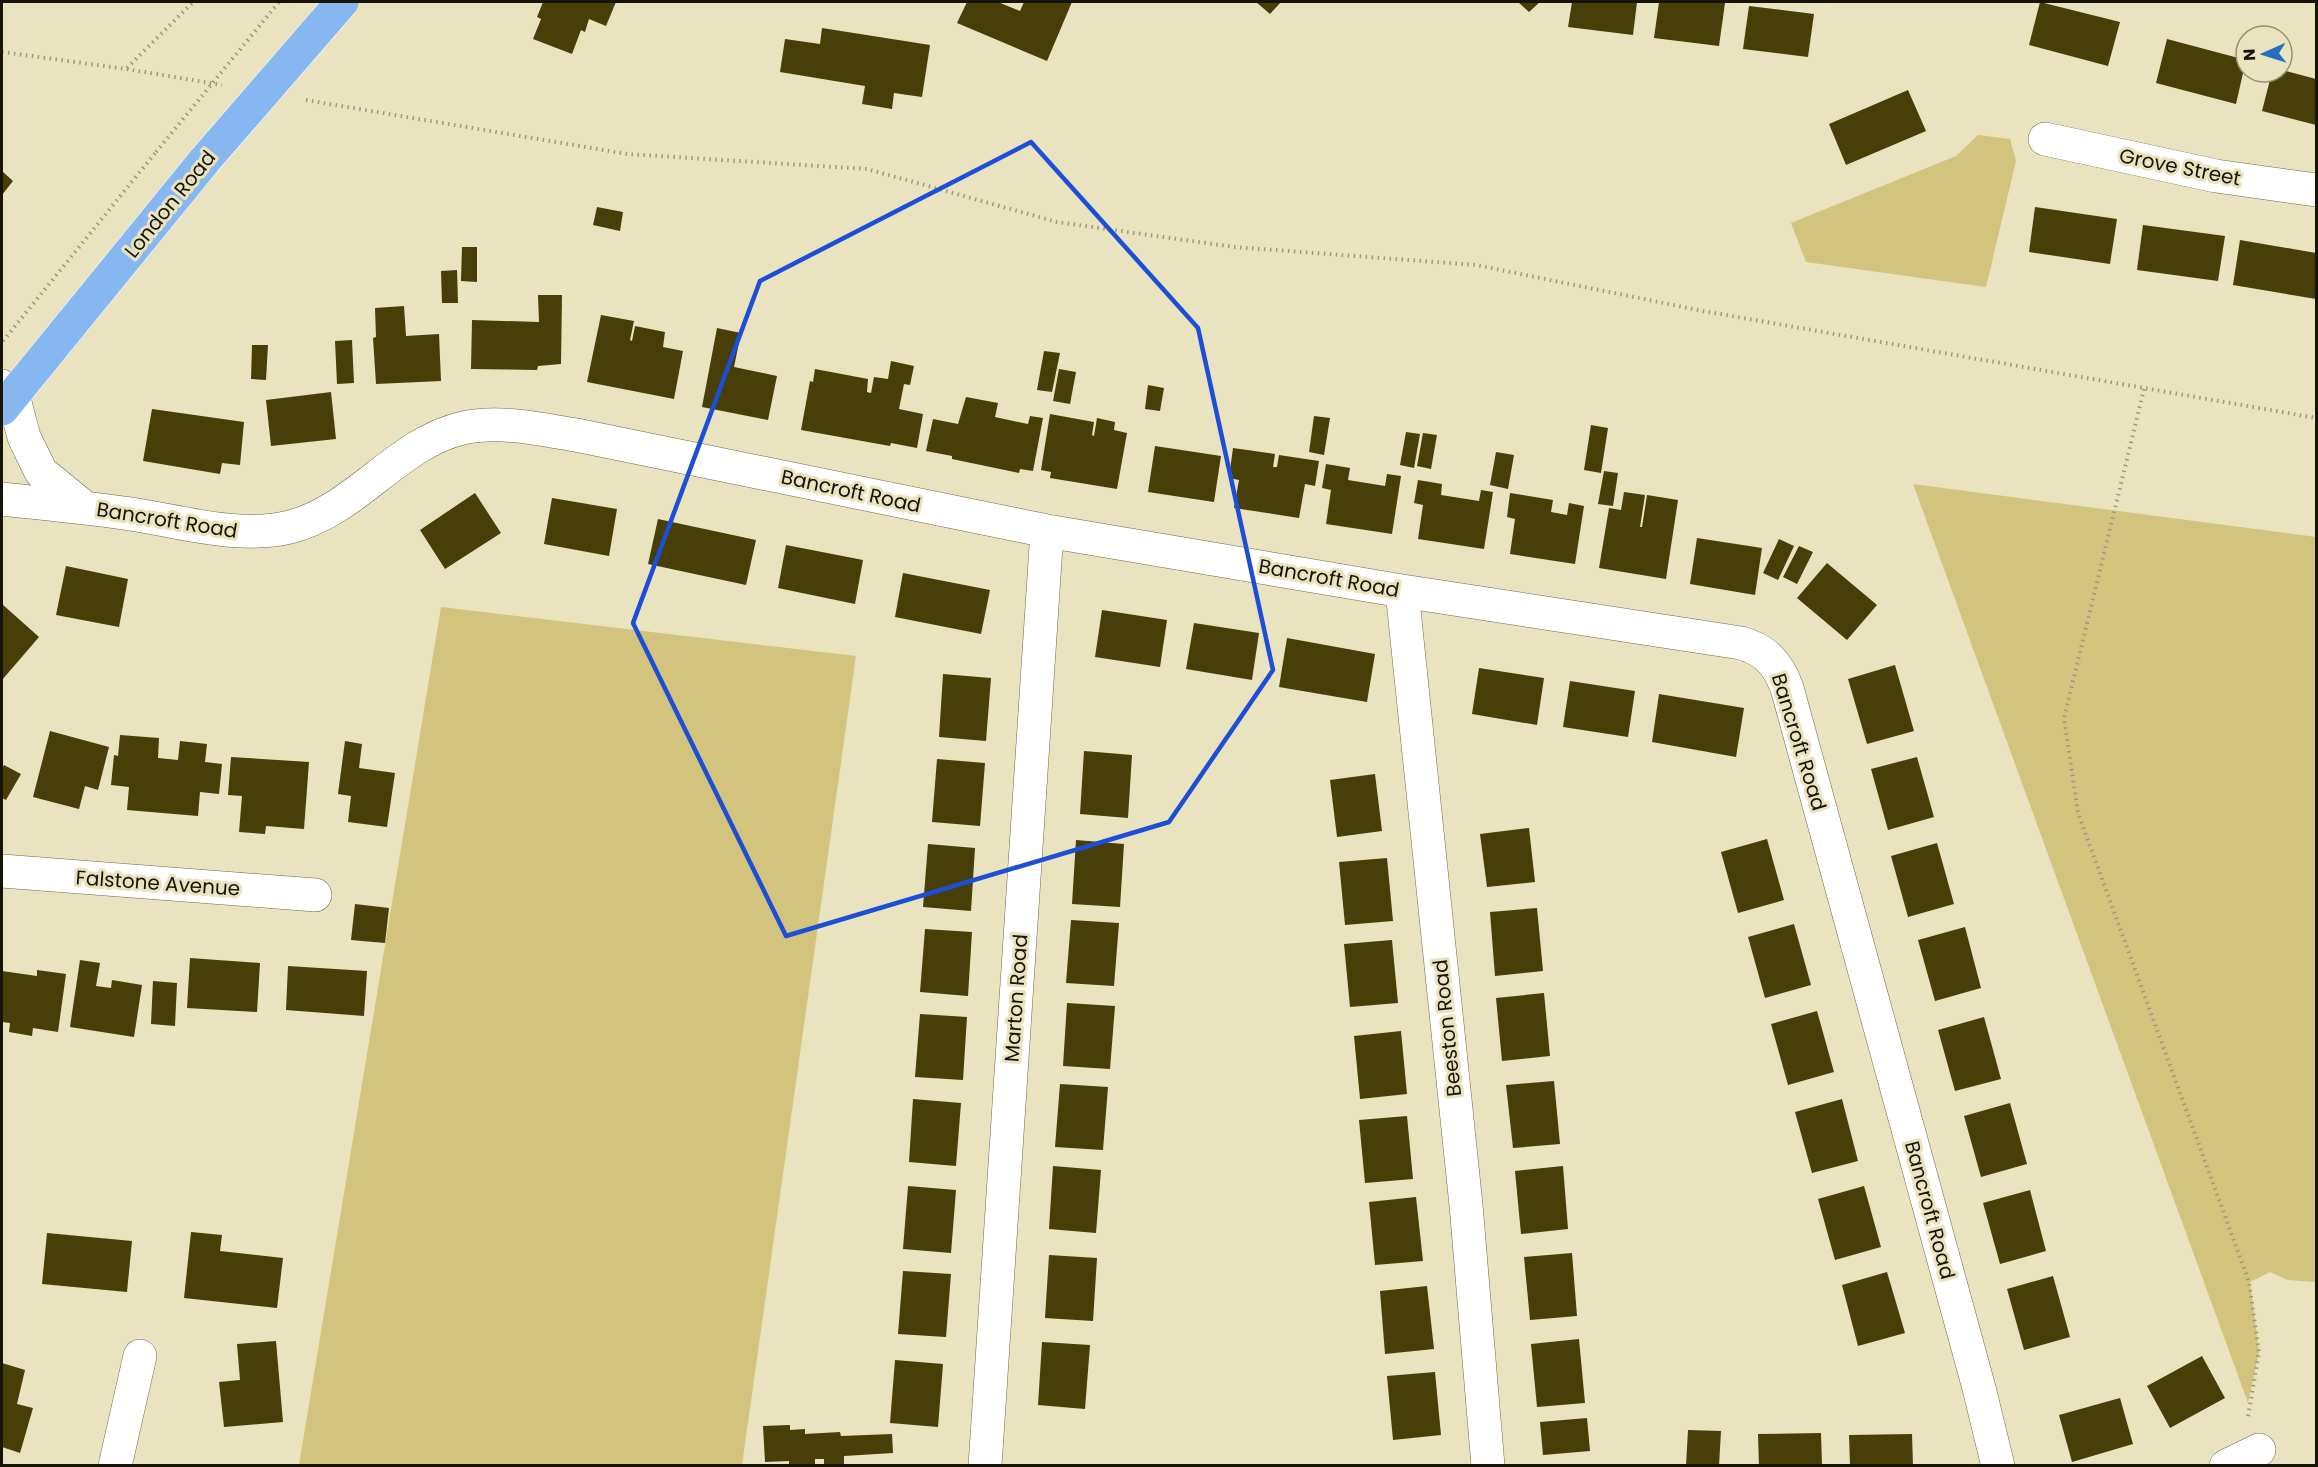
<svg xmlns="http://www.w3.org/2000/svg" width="2318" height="1467" viewBox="0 0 2318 1467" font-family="Poppins,sans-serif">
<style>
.green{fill:#d2c47c}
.building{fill:#473e08}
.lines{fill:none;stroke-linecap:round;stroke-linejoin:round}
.minor-casing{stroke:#6f6948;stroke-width:34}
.major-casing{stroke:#fff;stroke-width:34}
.path{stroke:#9d987c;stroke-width:4;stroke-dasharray:1.5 4.5;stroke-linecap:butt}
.minor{stroke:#fff;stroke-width:33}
.major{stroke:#86b7f1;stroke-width:33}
.major-bridge-casing{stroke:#fff;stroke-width:34;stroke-linecap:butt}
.path-bridge{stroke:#9d987c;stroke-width:4;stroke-dasharray:1.5 4.5;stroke-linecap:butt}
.major-bridge{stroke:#86b7f1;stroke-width:33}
.marked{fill:none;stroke:#1d4ed8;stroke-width:4.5;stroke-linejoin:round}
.labels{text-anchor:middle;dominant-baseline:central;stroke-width:6;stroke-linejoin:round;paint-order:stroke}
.street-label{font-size:20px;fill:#161407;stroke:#eae3bf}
</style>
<rect width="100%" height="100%" fill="#eae3bf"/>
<path class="green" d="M1978 135 2010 139 2016 161 1986 287 1806 262 1791 223 1956 156Z
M1913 484 2316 537V1282L2288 1280 2270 1272 2250 1282 2259 1352 2248 1403Z
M441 607 856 656 742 1465H299Z"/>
<path class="building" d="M543 2H616L606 26 589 19 585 32 581 30 572 54 533 39 541 19 537 17Z
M967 2H998L1020 11 1024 2H1072L1047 61 957 23Z
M1256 2H1281L1270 14Z
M1518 2H1540L1529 12Z
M1572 2H1637L1633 35 1568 27Z
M1659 2 1725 3 1719 46 1654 38Z
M2040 2 2120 22 2108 66 2029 45Z
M1749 6 1814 14 1808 57 1743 49Z
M822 28 930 45 922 97 894 93 892 109 862 104 865 86 780 72 785 39 820 44Z
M2167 39 2246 60 2236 104 2156 83Z
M2282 70 2316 79V125L2262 111 2272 72H2282Z
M1908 90 1926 131 1846 165 1829 124Z
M2 171 13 181 2 195Z
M597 207 623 212 620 231 593 225Z
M2035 207 2117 219 2110 264 2029 252Z
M2143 225 2225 236 2218 281 2137 270Z
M2240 240 2316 253V299L2233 285Z
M462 247H477V282L461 281Z
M457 270 458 303H442L441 271Z
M538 295H562L561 364 538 366 537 370 471 369 472 320 539 322Z
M404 306 406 336 439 334 441 381 376 384 373 338 376 337 375 308Z
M601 315 634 321 630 340 632 341 635 326 665 332 663 347 683 351 674 399 587 382Z
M717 328 741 333 734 367 777 376 768 420 702 407Z
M352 340 354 383 337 384 335 341Z
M252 345H268L266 380 251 379Z
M1044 351 1060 353 1052 392 1037 390Z
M891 361 914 366 910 385 904 384 899 409 923 414 917 448 891 443 890 446 801 430 810 381 813 382 815 369 868 379 867 392 871 393 874 377 888 379Z
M1059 369 1076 372 1070 404 1053 401Z
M1148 385 1164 388 1160 411 1145 409Z
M331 392 336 439 271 446 266 400Z
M966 397 998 403 995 417 1028 424 1030 416 1043 418 1033 471 1020 469 1019 473 952 459V456L926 451 933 419 958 424Z
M152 409 244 422 240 465 222 463 220 474 143 461Z
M1050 414 1094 422 1092 435 1094 436 1097 418 1115 422 1114 430 1127 433 1117 489 1050 478 1051 472 1041 470Z
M1314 416 1330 418 1324 455 1309 452Z
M1591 425 1608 428 1601 473 1584 470Z
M1406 432 1420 434 1414 468 1400 465Z
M1423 433 1437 435 1431 469 1417 466Z
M1155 446 1221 456 1214 502 1148 492Z
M1233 448 1275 454 1273 467H1277L1279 455 1319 461 1315 486 1305 484 1299 518 1234 508 1239 480 1229 478Z
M1496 452 1514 455 1508 489 1490 485Z
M1326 464 1350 468 1348 480 1385 486 1387 474 1401 476 1392 534 1326 524 1331 490 1322 488Z
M1604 471 1618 473 1613 506 1598 504Z
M1418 480 1442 484 1441 495 1479 501 1481 490 1493 492 1484 549 1418 539 1423 505 1414 503Z
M1624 492 1645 495 1640 527H1642L1647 495 1678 500 1666 579 1599 568 1609 508 1621 510Z
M475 493 501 533 445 569 420 530Z
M1510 493 1553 500 1551 512 1567 515 1569 503 1584 506 1575 564 1510 554 1515 519 1507 517Z
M552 498 617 509 609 556 544 544Z
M658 519 756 540 746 585 648 564Z
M1697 538 1762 548 1755 595 1690 584Z
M1779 539 1794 546 1778 580 1763 573Z
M786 545 863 560 855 604 778 588Z
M1799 546 1813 552 1797 584 1783 577Z
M1827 563 1877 605 1847 640 1797 598Z
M66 566 128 579 119 627 56 615Z
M903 573 990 590 981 634 895 617Z
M2 604 39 637 2 680Z
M1102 610 1167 620 1160 667 1095 657Z
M1194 623 1259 633 1252 680 1186 669Z
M1287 638 1375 654 1367 702 1279 687Z
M1895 665 1914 731 1867 744 1848 679Z
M1479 668 1544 678 1537 725 1472 714Z
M943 674 991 678 986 741 939 737Z
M1570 681 1635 691 1628 737 1563 727Z
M1659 694 1744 708 1736 757 1652 742Z
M50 731 109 747 98 790 85 786 79 809 33 797Z
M120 735 159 738 158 758 178 760 180 741 207 744 205 762 222 764 219 794 200 792 198 816 127 810 129 787 111 785 114 755 118 756Z
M345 741 362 744 359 768 395 773 387 827 348 822 351 796 338 794Z
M1084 751 1132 755 1128 818 1080 814Z
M231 757 309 762 304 829 266 826 265 834 239 832 242 796 228 795Z
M1917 757 1934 817 1888 830 1871 769Z
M937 759 985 763 980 826 932 822Z
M4 765 21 774 6 800 2 798V769Z
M1375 774 1382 831 1337 837 1330 780Z
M1529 828 1535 882 1487 887 1480 834Z
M1767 839 1784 900 1738 913 1721 852Z
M1076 840 1124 844 1120 907 1072 904Z
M1937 843 1954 904 1908 917 1891 856Z
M928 844 975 848 971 911 923 907Z
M1387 858 1393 921 1345 925 1339 862Z
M355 904 389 908 385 943 351 940Z
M1537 908 1543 971 1495 976 1490 912Z
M1071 920 1119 923 1114 986 1066 983Z
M1794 924 1811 985 1765 998 1748 937Z
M1965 927 1981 988 1935 1001 1918 940Z
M925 929 972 932 968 996 920 992Z
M1392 940 1398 1003 1350 1007 1344 944Z
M190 958 260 963 257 1012 187 1008Z
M80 960 100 963 96 986 111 988 112 980 142 985 134 1037 70 1027Z
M288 966 367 971 364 1016 286 1010Z
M37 970 66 974 58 1032 33 1028 32 1036 9 1032 10 1023 2 1022V971L37 976Z
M153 981 177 983 175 1026 151 1024Z
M1544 993 1550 1056 1502 1061 1496 998Z
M1067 1003 1115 1006 1110 1069 1063 1066Z
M1817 1011 1834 1072 1788 1085 1771 1024Z
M920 1014 967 1017 963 1080 915 1077Z
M1984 1017 2001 1079 1955 1091 1938 1030Z
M1401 1031 1407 1094 1360 1099 1354 1036Z
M1554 1081 1560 1144 1513 1148 1506 1085Z
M1060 1084 1108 1087 1103 1150 1055 1147Z
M913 1099 961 1103 956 1166 909 1162Z
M1842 1099 1858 1161 1812 1173 1795 1112Z
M2010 1103 2027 1164 1981 1177 1964 1116Z
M1407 1116 1413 1179 1365 1183 1359 1120Z
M1053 1166 1101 1170 1096 1233 1049 1229Z
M1563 1166 1568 1229 1521 1234 1515 1171Z
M908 1186 956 1190 951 1253 903 1249Z
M1864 1186 1881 1247 1835 1260 1818 1199Z
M2030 1190 2046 1251 2000 1264 1983 1203Z
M1416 1197 1423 1261 1375 1265 1369 1202Z
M191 1232 222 1235 220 1251 283 1258 277 1308 184 1298Z
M47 1233 132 1241 127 1292 42 1284Z
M1572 1253 1577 1316 1530 1320 1524 1257Z
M1049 1255 1097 1258 1093 1321 1045 1318Z
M903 1271 951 1274 946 1337 898 1334Z
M1887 1272 1905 1333 1858 1346 1842 1285Z
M2053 1276 2070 1337 2024 1350 2007 1289Z
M1427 1286 1434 1349 1385 1354 1380 1291Z
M1579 1339 1585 1403 1537 1407 1531 1344Z
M276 1341 283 1422 224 1427 219 1382 240 1380 237 1344Z
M1042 1342 1090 1345 1085 1409 1038 1405Z
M2202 1356 2225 1398 2170 1428 2147 1386Z
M895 1360 943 1364 938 1427 890 1423Z
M2 1363 25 1370 17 1404 33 1408 20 1453 2 1447Z
M1435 1372 1441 1435 1393 1440 1387 1376Z
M2120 1398 2133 1444 2072 1462 2059 1415Z
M1587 1418 1590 1451 1543 1455 1540 1422Z
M790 1425V1430L805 1429V1434L840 1432 841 1436 892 1434 893 1453 844 1456V1466H824V1459H815V1465L789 1466V1461L765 1462 763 1426Z
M1688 1430 1721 1431 1719 1466H1686Z
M1821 1433 1822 1466H1759L1758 1434Z
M1912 1434 1913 1466H1850L1849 1435Z"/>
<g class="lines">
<defs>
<path id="minor" d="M2045 139 2216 176 2316 190
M2 386 13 395 24 437 41 472 84 507
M2 499C47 504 92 508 137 515 186 523 241 539 290 527 357 510 397 443 463 428 500 420 539 429 576 435L1047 531 1402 591 1741 643C1766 650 1778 664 1787 688L1979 1388 1998 1466
M1402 591 1466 1205 1488 1466
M2 871 315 895
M115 1466 140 1356
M985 1466 1047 531
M2226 1466 2259 1450"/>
<path id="major" d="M2 409 205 160"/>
</defs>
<use href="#minor" class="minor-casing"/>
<use href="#major" class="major-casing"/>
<path class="path" d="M2 52 126 69 222 85
M127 68 193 2
M306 100 627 154 867 169 1057 222 1234 247 1476 265 1703 311 2316 418
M3 341 156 152
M2144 389 2064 718 2078 813 2249 1282 2259 1352 2248 1417"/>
<use href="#minor" class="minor"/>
<use href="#major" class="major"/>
<defs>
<path id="major-bridge" d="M205 160 342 2"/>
</defs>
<use href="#major-bridge" class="major-bridge-casing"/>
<path class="path-bridge" d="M156 152 279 2"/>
<use href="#major-bridge" class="major-bridge"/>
</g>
<path class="marked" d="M1031 142 1198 328 1273 670 1169 822 786 936 633 623 760 281Z"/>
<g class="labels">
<g class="street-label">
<text transform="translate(2180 167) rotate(11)">Grove Street</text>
<text transform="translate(170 204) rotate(-51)">London Road</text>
<text transform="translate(851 491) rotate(12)">Bancroft Road</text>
<text transform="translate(167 520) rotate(9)">Bancroft Road</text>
<text transform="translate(1329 578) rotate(10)">Bancroft Road</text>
<text transform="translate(1799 742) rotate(73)">Bancroft Road</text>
<text transform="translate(158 883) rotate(4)">Falstone Avenue</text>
<text transform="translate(1016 998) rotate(-86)">Marton Road</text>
<text transform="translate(1447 1028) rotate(-96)">Beeston Road</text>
<text transform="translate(1930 1210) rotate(75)">Bancroft Road</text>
</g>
</g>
<rect width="2318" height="1467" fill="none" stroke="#161407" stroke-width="6"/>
<g transform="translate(2264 54) rotate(267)"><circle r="28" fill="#eae3bf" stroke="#959075" stroke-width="1.5"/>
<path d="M0-4.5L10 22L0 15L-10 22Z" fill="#276dbd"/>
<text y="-9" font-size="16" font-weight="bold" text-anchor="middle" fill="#161407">N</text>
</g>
</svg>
